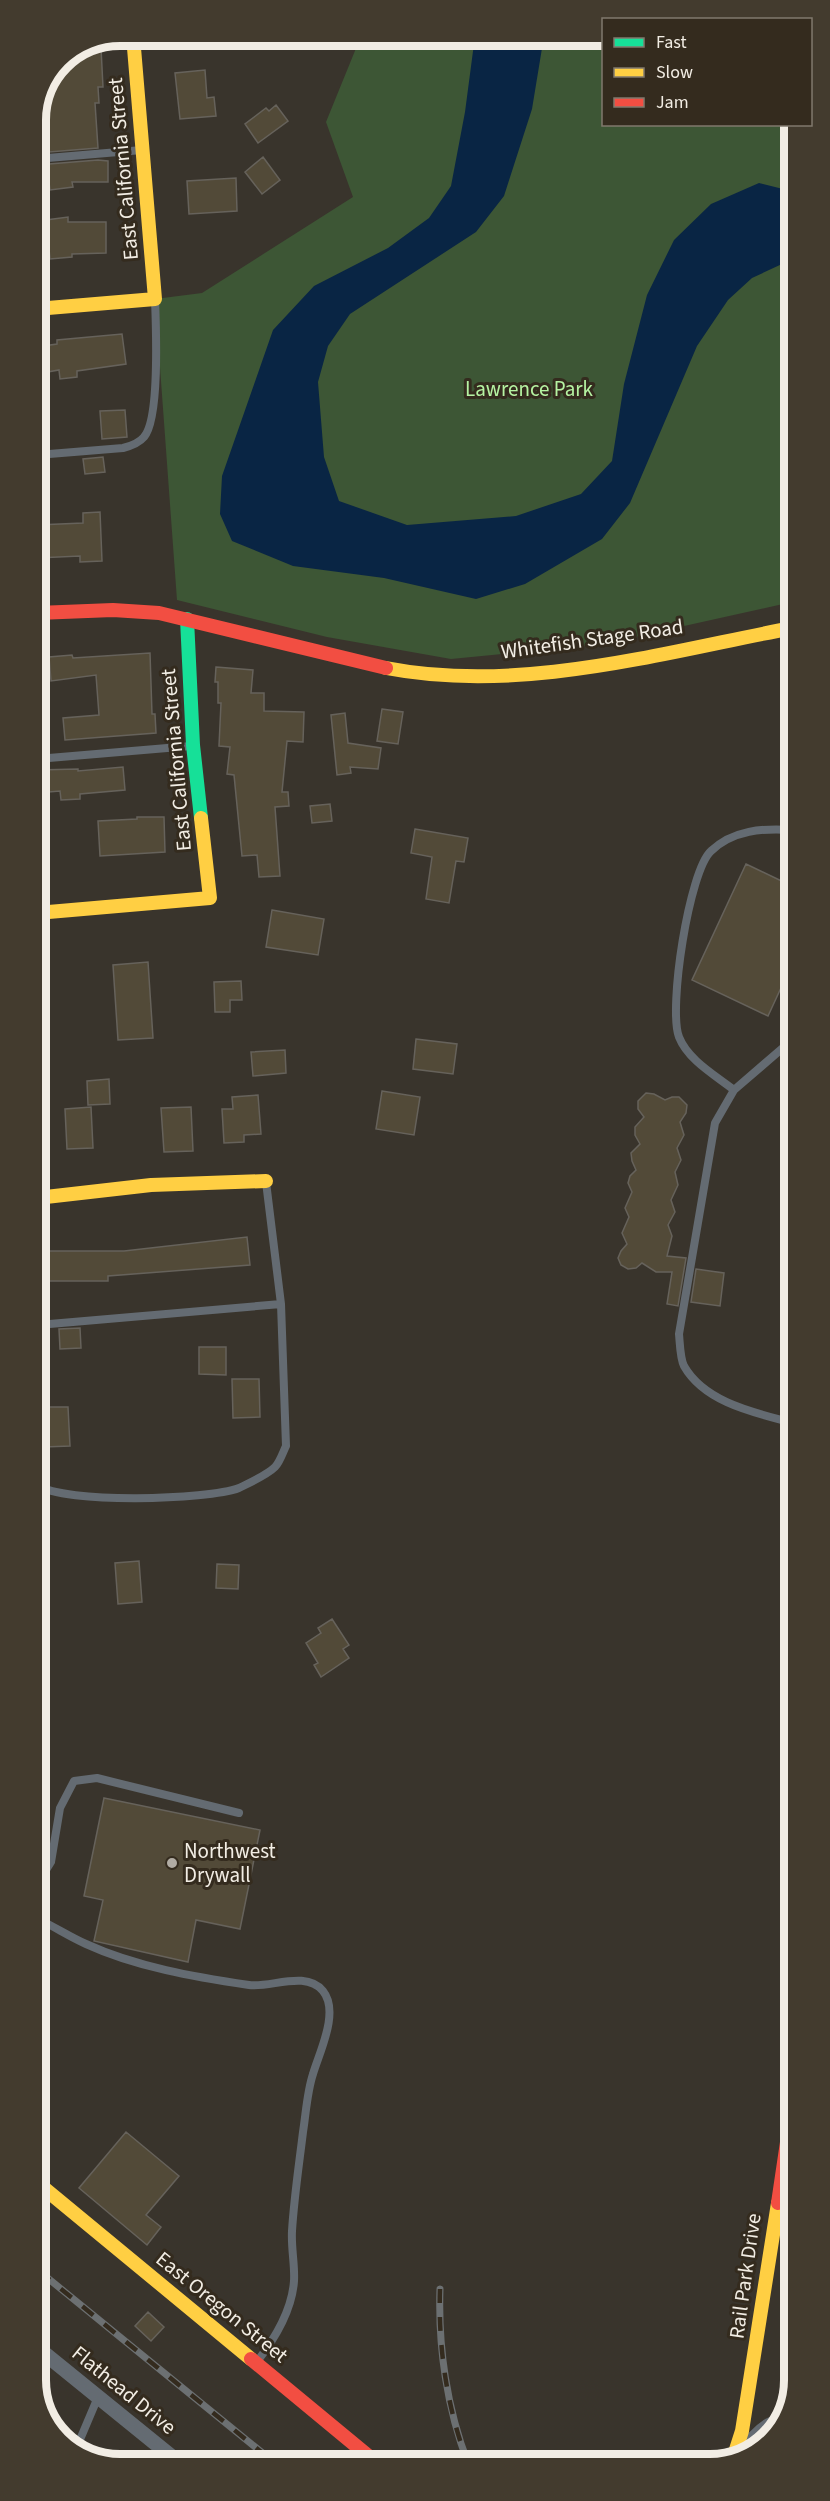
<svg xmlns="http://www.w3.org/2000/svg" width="830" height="2501" viewBox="0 0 830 2501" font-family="'Source Sans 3',sans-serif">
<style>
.green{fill:#3d5635}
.water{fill:#092544}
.building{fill:#524a38;stroke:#66625b;stroke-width:1.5}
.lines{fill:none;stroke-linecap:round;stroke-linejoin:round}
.lane{stroke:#646b72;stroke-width:8}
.street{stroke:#646b72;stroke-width:15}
.fast{stroke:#16e098;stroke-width:14}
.slow{stroke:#ffcf43;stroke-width:14}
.jam{stroke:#f24e42;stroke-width:14}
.rail-casing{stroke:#6c7072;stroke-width:7}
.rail{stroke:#342b1e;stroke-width:4.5;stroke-dasharray:14;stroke-linecap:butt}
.poi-dot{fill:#b1aca4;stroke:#342b1e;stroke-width:2}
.labels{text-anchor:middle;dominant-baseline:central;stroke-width:6;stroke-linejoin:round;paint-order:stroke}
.street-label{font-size:21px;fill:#f2ede4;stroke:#342b1e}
.park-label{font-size:21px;fill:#b5f3a2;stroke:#342b1e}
.poi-label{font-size:21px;fill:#f2ede4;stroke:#342b1e;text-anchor:start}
.rim{fill:none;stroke:#f2ede4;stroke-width:8}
</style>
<rect width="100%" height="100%" fill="#39342c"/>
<path class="green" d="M361 36H603L604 124 791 125 792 602 603 644 451 659 327 637 177 600 155 299 202 293 353 197 326 122Z"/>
<path class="water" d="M475 36H544L532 109 504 196 476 232 350 314 328 346 318 382 324 457 339 501 407 525 516 516 581 494 612 461 624 384 647 295 674 240 711 204 759 183 791 191V267L782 264 752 278 728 300 697 346 630 503 602 539 525 584 476 599 384 578 293 566 232 541 220 514 222 476 273 330 314 286 388 248 429 218 451 186 465 112Z"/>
<path class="building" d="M101 48 103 87H98L99 103H95L98 148 49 152V113H42V102L61 60 90 49Z
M205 70 207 98 214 97 216 116 180 119 175 73Z
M276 105 288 121 258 143 245 124 266 108 269 111Z
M263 157 280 180 262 194 245 172Z
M98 160 108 161V182H72L73 187 50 190 47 167H49V164Z
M236 178 237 211 189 214 187 181Z
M68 217V222H106V253L72 254V257L50 259 46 220Z
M122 334 126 364 77 371V377L60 379 59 370 36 374V347L57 344V340Z
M125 410 127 437 102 439 100 411Z
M103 457 105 472 85 474 83 459Z
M100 512 102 561 80 562V556L37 558V525L83 523V513Z
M150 653 152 714H155L156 733 65 740 63 718 99 715 96 675 51 681 49 657 72 655 73 658Z
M216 667 253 670 251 693H264V711L304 712 303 742 287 741 282 792H288L289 806 275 807 280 876 259 877 257 855 242 856 234 775 227 774 230 747 219 746 221 703H218V682H215Z
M382 709 403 712 398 744 377 741Z
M345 713 348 743 381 748 378 769 350 767 351 773 337 775 331 715Z
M123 767 125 790 80 794V799L61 800 60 791 37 793V770L78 769V771Z
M330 804 332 821 312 823 310 806Z
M137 817H164L165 852 100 856 98 821 137 819Z
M415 829 468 838 464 862 456 861 449 903 426 899 432 857 411 853Z
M746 864 792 886V964L768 1016 692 980Z
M272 910 324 919 318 955 266 947Z
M148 962 153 1038 118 1040 113 965Z
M241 981 242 1000H230V1012H215L214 982Z
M416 1039 457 1044 453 1074 413 1069Z
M285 1050 286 1073 253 1076 251 1052Z
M109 1079 110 1104 88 1105 87 1081Z
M382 1091 420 1097 414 1135 376 1129Z
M646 1093 654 1094 665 1100 672 1097H679L687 1105 686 1113 680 1122 684 1135 677 1148 681 1160 675 1172 678 1185 671 1200 675 1212 668 1225 672 1236 667 1256 686 1258 678 1306 667 1304 672 1272H656L642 1263 636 1268 628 1269 621 1265 618 1258 621 1251 627 1244 622 1233 629 1217 625 1208 632 1192 628 1183 630 1176 636 1170 632 1161 631 1153 640 1144 635 1135V1127L644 1117 638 1109V1101Z
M258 1095 261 1134 244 1135V1142L224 1143 222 1109H233L232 1097Z
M91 1107 93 1148 67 1149 65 1109Z
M191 1107 193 1151 164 1152 161 1108Z
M247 1237 250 1265 108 1276V1281H46V1251H124Z
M696 1269 724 1273 720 1306 691 1302Z
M80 1328 81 1348 60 1349 59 1329Z
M199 1347H226V1375L199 1374Z
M232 1379H259L260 1417 233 1418Z
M46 1407H68L70 1446 44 1447 43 1418H46Z
M139 1561 142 1602 118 1604 115 1563Z
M217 1564 239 1565 238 1589 216 1588Z
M332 1619 349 1645 343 1649 349 1658 321 1677 314 1665 318 1663 306 1643 321 1633 318 1628Z
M104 1798 260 1830 240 1929 196 1920 188 1962 94 1941 103 1900 84 1896Z
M126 2132 179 2176 146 2215 161 2227 147 2245 79 2188Z
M148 2312 164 2327 151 2341 135 2326Z"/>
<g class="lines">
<path class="lane" d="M36 159 142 150
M37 455 123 448C131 446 139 443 144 437 160 419 156 326 155 299
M37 759 191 746
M792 1040 734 1090 715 1123 679 1334C680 1344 680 1358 684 1366 705 1403 756 1413 793 1423
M734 1090C715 1075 688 1060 679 1037 668 1009 689 871 711 851 733 830 763 828 792 830
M793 1305C789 1333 779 1367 793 1394
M38 1325 281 1304
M38 1485C63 1504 208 1500 239 1488 249 1483 267 1475 275 1467 280 1462 283 1452 286 1446L281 1304 266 1182
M38 1883 51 1862 60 1808 74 1781 97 1778 239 1813
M38 1919C55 1927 70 1937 86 1944 136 1967 195 1977 249 1985 271 1988 306 1970 323 1991 340 2012 319 2053 313 2074 307 2092 306 2113 303 2132 299 2165 294 2198 292 2231 291 2248 295 2265 294 2281 292 2311 274 2340 256 2363
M76 2449 98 2397"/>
<path class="street" d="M39 2349 182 2465
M739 2457C748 2444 764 2424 780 2421"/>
<path class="fast" d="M187 619 193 745 201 818"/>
<path class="slow" d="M36 309 155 299 133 36
M386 668C520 694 661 653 792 628
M37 913 210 898 201 818
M37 1198 151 1185 266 1181
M39 2184 251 2359
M732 2462 742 2431 778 2203"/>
<path class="jam" d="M37 613 113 610 159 613 386 668
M778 2203 794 2095
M251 2359 378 2464"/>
<defs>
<path id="rail" d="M39 2271 276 2464
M440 2289C438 2347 447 2409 468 2463"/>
</defs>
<use href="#rail" class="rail-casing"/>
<use href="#rail" class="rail"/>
</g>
<circle class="poi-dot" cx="172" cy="1863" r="6"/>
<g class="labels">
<g class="street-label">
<text transform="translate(123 169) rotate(-95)">East California Street</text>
<text transform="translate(592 639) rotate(-8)">Whitefish Stage Road</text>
<text transform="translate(176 760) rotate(-95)">East California Street</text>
<text transform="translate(745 2276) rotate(-82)">Rail Park Drive</text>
<text transform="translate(222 2307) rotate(39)">East Oregon Street</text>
<text transform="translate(124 2390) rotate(39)">Flathead Drive</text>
</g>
<g class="park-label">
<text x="529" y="389">Lawrence Park</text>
</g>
<g class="poi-label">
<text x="184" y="1851">Northwest<tspan x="184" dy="24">Drywall</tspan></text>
</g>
</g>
<path d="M0 0H830V2501H0ZM120 46H710A74 74 0 0 1 784 120V2380A74 74 0 0 1 710 2454H120A74 74 0 0 1 46 2380V120A74 74 0 0 1 120 46Z" fill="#433b2e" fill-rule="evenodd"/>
<path class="rim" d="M120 46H710A74 74 0 0 1 784 120V2380A74 74 0 0 1 710 2454H120A74 74 0 0 1 46 2380V120A74 74 0 0 1 120 46Z"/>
<rect x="602" y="18" width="210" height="108" fill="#342b1e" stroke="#80796d" stroke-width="1.5"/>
<rect x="614" y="38" width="30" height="9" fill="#16e098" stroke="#80796d" stroke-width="1.5"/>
<text x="656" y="48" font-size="18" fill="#f2ede4">Fast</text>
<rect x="614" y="68" width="30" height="9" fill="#ffcf43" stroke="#80796d" stroke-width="1.5"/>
<text x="656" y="78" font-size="18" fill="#f2ede4">Slow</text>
<rect x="614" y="98" width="30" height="9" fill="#f24e42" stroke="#80796d" stroke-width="1.5"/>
<text x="656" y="108" font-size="18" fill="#f2ede4">Jam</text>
</svg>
